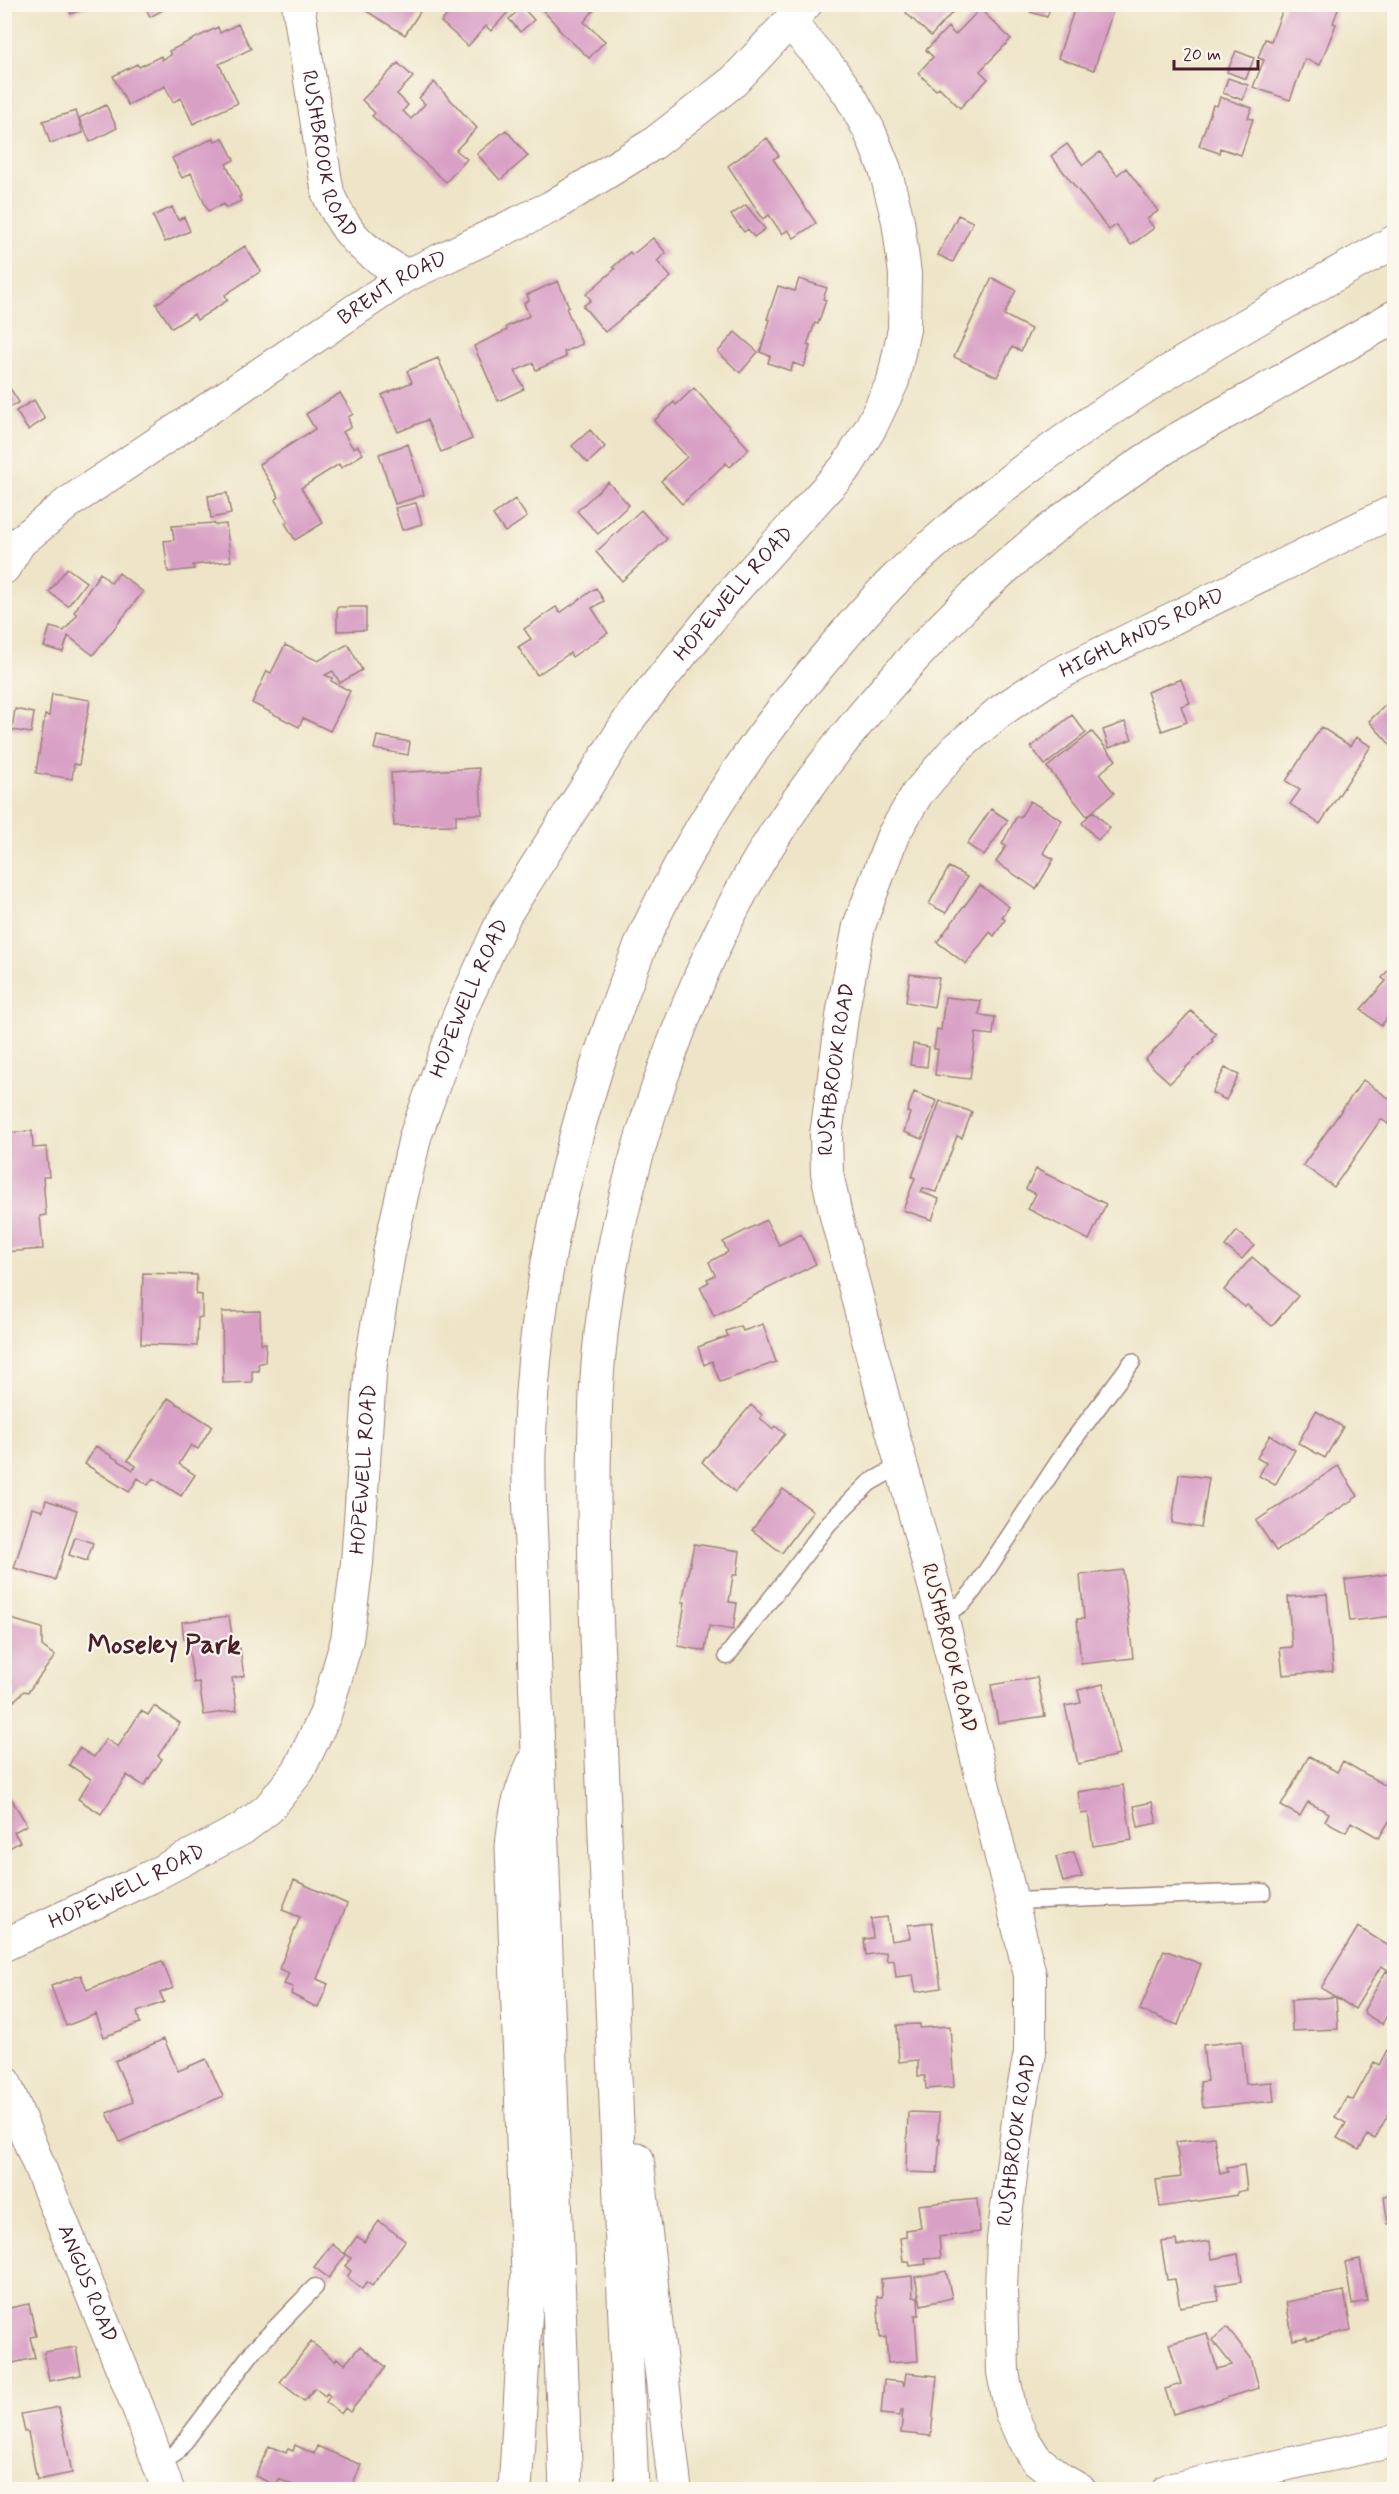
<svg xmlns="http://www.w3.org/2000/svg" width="1399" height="2494" viewBox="0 0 1399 2494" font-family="Mynerve,sans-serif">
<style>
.building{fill:#d9a0c6}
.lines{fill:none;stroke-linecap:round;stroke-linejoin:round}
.service-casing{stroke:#9c827a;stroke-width:19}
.minor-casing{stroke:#9c827a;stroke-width:34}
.motorway-casing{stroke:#9c827a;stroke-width:35}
.service{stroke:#fff;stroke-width:16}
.minor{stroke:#fff;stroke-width:32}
.motorway{stroke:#fff;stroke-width:33}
.labels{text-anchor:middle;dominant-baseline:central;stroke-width:4.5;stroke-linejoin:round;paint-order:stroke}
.street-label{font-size:21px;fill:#4a1f2b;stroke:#fbf7ec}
.district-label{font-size:27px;font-weight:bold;fill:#4a1f2b;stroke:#fbf7ec}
</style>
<rect width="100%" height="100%" fill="#fbf7ec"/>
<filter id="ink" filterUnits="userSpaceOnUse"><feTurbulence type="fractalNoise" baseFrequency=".0167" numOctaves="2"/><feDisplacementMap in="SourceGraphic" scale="12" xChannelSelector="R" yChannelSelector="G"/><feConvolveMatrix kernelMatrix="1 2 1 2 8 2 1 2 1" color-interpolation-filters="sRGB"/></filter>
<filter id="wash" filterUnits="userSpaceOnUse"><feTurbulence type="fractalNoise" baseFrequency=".008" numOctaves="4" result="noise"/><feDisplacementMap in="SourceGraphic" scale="24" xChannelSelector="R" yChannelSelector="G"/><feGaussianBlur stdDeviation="1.35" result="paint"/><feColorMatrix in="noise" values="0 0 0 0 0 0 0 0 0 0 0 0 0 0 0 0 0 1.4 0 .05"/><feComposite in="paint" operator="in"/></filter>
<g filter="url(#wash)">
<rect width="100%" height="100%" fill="#eee5c8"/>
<g id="blocks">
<path class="building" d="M67 4H93L71 14Z
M144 4H174L150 17Z
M365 4H420L423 7 405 35 363 9Z
M457 4H515L491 31 486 26 468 46 441 22Z
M537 4H599L584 22 605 41 589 58 558 29 559 28Z
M914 4H960L931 36 906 13Z
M1032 4H1051L1047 17 1030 12Z
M1076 4H1115L1094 70 1058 58Z
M1285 4H1340L1333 23 1336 24 1320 65 1305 59 1290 100 1253 87 1264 60 1258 58 1265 39 1271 41Z
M522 7 534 20 520 32 509 19Z
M980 9 1011 39 980 71 988 79 960 108 939 87 936 90 918 73 933 57 926 50 948 27 955 35Z
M238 24 251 49 219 64 238 103 193 124 181 98 173 102 165 86 128 105 113 76 137 64 139 67 161 56 162 60 171 55 169 51 218 27 220 33Z
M1236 51 1254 58 1246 79 1227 72Z
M398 63 413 77 397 94 408 105 403 111 411 119 425 104 419 98 434 82 477 128 456 150 467 159 446 182 372 116 375 113 362 100Z
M5 78 12 98 4 101V79Z
M1228 78 1248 85 1243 100 1223 93Z
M1220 97 1252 108 1248 118 1253 119 1241 155 1220 148 1219 153 1199 146 1213 105 1217 106Z
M106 105 117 128 90 142 79 118Z
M76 111 83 133 50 143 43 121Z
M506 130 528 156 500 180 477 154Z
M214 138 215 141 223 138 234 160 226 164 241 196 239 197 241 201 226 208 224 204 208 211 191 173 182 178 172 158Z
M767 138 779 156 773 159 816 223 794 238 788 230 782 234 769 215 763 219 728 166Z
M1067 144 1083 165 1100 152 1117 175 1126 168 1158 211 1147 219 1154 228 1131 245 1116 225 1109 230 1051 156Z
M746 205 765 229 754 237 748 229 744 232 731 215Z
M172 207 178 220 184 217 190 231 165 242 153 216Z
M958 215 973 222 953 262 938 255Z
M653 238 666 253 657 261 671 277 605 332 583 306 591 300 586 294 615 269 613 267 630 252 632 255Z
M245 246 261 271 225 295 228 300 197 320 194 314 172 328 156 304Z
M992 278 1016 290 1004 315 1031 329 1021 351 1012 347 997 377 954 357Z
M799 279 827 288 823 299 826 300 818 324 815 323 807 345 810 346 804 367 793 363 791 371 768 363 770 356 760 352 770 320 767 319 778 286 795 291Z
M558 281 569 307 566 308 582 344 564 352 566 357 536 370 533 363 515 371 524 389 498 401 474 346 507 330 506 327 529 316 524 303 529 300 527 295Z
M735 332 758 352 740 373 718 352Z
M438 358 472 439 441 452 427 420 398 432 382 395 412 382 407 371Z
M4 379 19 402 4 411Z
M694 388 749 449 730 467 726 463 682 504 661 481 687 457 654 421 674 402 676 405Z
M340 393 353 414 348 417 351 427 343 432 353 448 358 446 363 454 341 468 339 464 301 488 323 523 295 540 285 523 288 521 275 500 279 497 259 464 315 429 306 414Z
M34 400 45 419 28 430 16 411Z
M590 430 605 447 588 463 572 446Z
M408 444 424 495 395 504 379 454Z
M608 482 629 505 598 534 577 511Z
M227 493 231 514 211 518 208 496Z
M515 499 527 517 505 532 493 515Z
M416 503 422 524 402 530 395 508Z
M641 510 667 539 622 581 596 552Z
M214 523 215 525 226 524 231 561 193 565 194 569 168 572 164 541 174 540 172 526Z
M67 568 86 582 68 606 49 592Z
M100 573 111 583 119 573 143 592 93 655 68 636 63 652 44 647 50 627 64 631 77 615 74 612Z
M596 588 604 601 592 608 608 633 572 657 570 653 537 675 518 647 531 639 524 629 556 607 560 613Z
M337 607H366V630L337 631Z
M348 644 362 670 340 683 333 671 325 675 332 678 331 681 350 691 330 731 303 718 299 727 252 703 267 671 271 673 285 645 318 661Z
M1181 679 1190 703 1181 706 1187 722 1162 731 1147 692Z
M52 694 90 700 79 765 74 764 72 779 36 773 45 715 49 716Z
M1394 697V749L1369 721Z
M15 709 34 713 31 733 12 730Z
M1072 715 1086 733 1045 765 1031 747Z
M1125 722 1132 739 1109 748 1103 730Z
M1321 727 1350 746 1356 737 1371 746 1320 824 1290 804 1300 790 1286 781Z
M1092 732 1116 760 1099 774 1114 793 1087 816 1047 767Z
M377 736 410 742 408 755 374 749Z
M479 768 482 814 456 815V825L394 826 391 773Z
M1030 801 1062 820 1043 853 1054 859 1036 889 996 862 1006 846 1002 844 1017 816 1020 818Z
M991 809 1008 820 984 856 967 844Z
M1093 811 1110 828 1098 840 1082 823Z
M949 867 967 877 946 913 929 904Z
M980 885 1009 907 1002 917 1005 920 994 936 990 932 966 964 937 942Z
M1394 962V1009L1381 1026 1361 1009 1386 981 1382 978Z
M910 974 939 978 934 1007 906 1002Z
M945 997 981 1001 979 1015 995 1017 993 1035 976 1033 970 1079 935 1075 938 1049H934L937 1029 941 1030Z
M1191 1011 1216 1034 1211 1039 1213 1041 1170 1083 1145 1060Z
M913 1044 929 1047 927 1067 910 1065Z
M1225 1068 1239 1075 1226 1100 1212 1093Z
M1363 1080 1394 1102V1114L1388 1124 1381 1119 1334 1187 1303 1165Z
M914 1092 937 1101 922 1139 904 1132 910 1113 907 1112Z
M940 1101 972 1112 962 1138 957 1136 936 1192 923 1188 921 1192 939 1199 932 1220 903 1210 915 1178 912 1177Z
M32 1131 33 1148 46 1147 49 1177H43L46 1215 40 1216 43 1249 4 1252V1133Z
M1036 1169 1106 1204 1089 1240 1028 1209 1036 1194 1026 1189Z
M766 1220 779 1245 801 1234 816 1264 714 1316 700 1287 709 1282 707 1279 715 1275 709 1262 728 1252 723 1242Z
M1237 1231 1254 1245 1242 1259 1225 1246Z
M1252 1257 1298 1296 1272 1326 1247 1305 1245 1307 1224 1290Z
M143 1273 197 1275 196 1294 202 1295V1317L198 1318 197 1346 141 1344Z
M260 1311 261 1344 266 1343 265 1362 258 1364 259 1371H252V1382L223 1383 222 1312Z
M763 1324 776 1362 720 1382 712 1361 704 1365 698 1347 728 1336 726 1331 741 1326 743 1331Z
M168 1398 212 1426 198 1449 191 1445 179 1464 195 1475 181 1496 153 1478 148 1485 138 1478 129 1492 85 1464 96 1446 133 1470 136 1466 128 1460Z
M751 1405 762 1415 760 1418 772 1429 775 1426 785 1434 735 1492 702 1462Z
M1316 1411 1343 1427 1325 1458 1298 1443Z
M1270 1435 1295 1450 1275 1485 1259 1476 1266 1463 1257 1458Z
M1338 1466 1358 1496 1276 1551 1256 1521Z
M1179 1474 1209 1478 1201 1528 1172 1523Z
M783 1489 813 1511 782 1553 752 1530Z
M46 1500 77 1510 55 1580 14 1568 32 1508 43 1511Z
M75 1537 93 1543 87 1561 69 1555Z
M694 1544 740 1551 737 1575H733L729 1602 737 1603 733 1630 709 1626 705 1651 678 1646 685 1602H682Z
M1123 1570 1133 1658 1081 1664 1077 1619H1084L1080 1575Z
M1388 1574 1393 1616 1350 1621 1345 1580Z
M1327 1594 1333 1671 1283 1675 1280 1648 1292 1647 1288 1597Z
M229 1616 234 1649 240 1648 244 1676 232 1678 237 1710 204 1715 199 1682 194 1683 187 1638 184 1639 182 1622Z
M4 1617 42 1628V1646L55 1656 28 1692 24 1691 10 1705 4 1699V1688L12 1681 4 1678Z
M1037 1677 1045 1716 998 1723 991 1685Z
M1103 1684 1119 1755 1078 1764 1065 1706 1081 1703 1078 1690Z
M154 1706 180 1723 158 1756 162 1759 144 1786 127 1775 101 1814 78 1799 91 1779 69 1765 79 1748 94 1757 106 1739 118 1747 141 1711 148 1715Z
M1309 1756 1337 1772 1343 1761 1393 1790 1389 1796 1394 1800 1391 1806 1394 1808V1813L1379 1838 1351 1822 1346 1832 1325 1821 1329 1813 1308 1802 1300 1816 1281 1806Z
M1123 1785 1132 1840 1093 1846 1088 1813 1081 1814 1078 1792Z
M11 1798 27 1825 14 1832 20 1842 4 1851V1802Z
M1152 1802 1157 1823 1138 1827 1134 1806Z
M1074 1852 1082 1877 1063 1882 1056 1857Z
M294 1880 347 1904 317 1979 328 1984 318 2008 291 1994 293 1987 284 1984 289 1973 279 1969 300 1917 282 1910Z
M887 1917 891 1941 910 1938 908 1925 932 1922 941 1988 916 1992 913 1975 896 1977 894 1960 887 1961 886 1952 866 1955 864 1939 873 1938 871 1919Z
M1358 1927 1392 1948 1391 1950 1394 1952V1968L1392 1972 1381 1966 1355 2009 1321 1988Z
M1164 1950 1201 1964 1178 2025 1140 2010Z
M162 1961 173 1988 160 1993 164 2002 137 2012 140 2023 104 2037 96 2014 66 2026 51 1986 81 1975 87 1990Z
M1386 1971 1394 1976V2003L1382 2024 1365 2014 1364 2010Z
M1336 1997 1338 2029 1292 2031 1291 2000Z
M920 2024V2028L950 2026 954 2087 926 2089 925 2076H918V2060L899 2062 897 2025Z
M164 2039 178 2071 206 2059 223 2096 120 2142 107 2113 133 2102 115 2061Z
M1242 2041 1246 2084 1272 2082 1274 2101 1203 2108 1200 2082 1207 2081 1203 2045Z
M1387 2050 1394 2054V2103L1375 2139 1368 2135 1359 2150 1337 2138 1346 2123 1335 2117 1347 2097 1353 2100 1374 2062 1379 2065Z
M908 2112 939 2113 938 2139 940 2138 937 2173 906 2172Z
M1214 2137 1220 2174 1228 2172 1227 2168 1244 2165 1247 2190 1237 2192V2195L1160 2207 1156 2180 1181 2177 1176 2142Z
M1394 2195V2223L1388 2224 1384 2197Z
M977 2199 980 2232 939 2237 941 2258 925 2259 926 2264 910 2266 909 2261H903L900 2238 906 2237V2230L921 2228 918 2205Z
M379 2221 405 2241 372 2286 367 2282 362 2289 347 2277 351 2271 345 2266 351 2258 345 2253 357 2236 364 2242Z
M1176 2240 1177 2246 1210 2241 1212 2259 1238 2254 1242 2281 1216 2285 1219 2301 1180 2307 1175 2279 1167 2280 1161 2242Z
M332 2244 346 2255 329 2278 314 2267Z
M1360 2259 1367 2301 1352 2304 1345 2262Z
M946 2271 952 2298 921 2305 915 2277Z
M912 2276 913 2297H918L919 2315H915L918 2361 888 2363 886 2337 880 2338 877 2297H882L881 2279Z
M1344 2291 1351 2330 1307 2340V2337L1293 2340 1286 2302Z
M29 2304 36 2336 30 2337 35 2358 4 2365V2309Z
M1227 2327 1251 2358 1259 2388 1173 2414 1165 2389 1181 2384 1169 2344 1207 2333 1217 2369 1232 2365 1212 2340Z
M311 2342 335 2361 337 2358 345 2364 360 2346 386 2367 350 2412 345 2408 341 2414 326 2402 330 2396 327 2393 325 2396 315 2388 304 2401 280 2382Z
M76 2347 81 2375 49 2381 44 2352Z
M906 2373 937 2376 931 2436 901 2433 903 2410H901L900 2416 881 2414 884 2380 903 2382 904 2386Z
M59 2407 72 2473 37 2480 28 2432H25L21 2414Z
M295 2445 314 2454 317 2446 361 2465 350 2490H294L295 2486 279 2479 276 2485 255 2476 269 2446 286 2453 288 2449 293 2451Z"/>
</g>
</g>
<g filter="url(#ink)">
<use href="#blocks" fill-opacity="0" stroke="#9c827a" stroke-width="1.5"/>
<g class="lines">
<defs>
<path id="service" d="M942 1616 963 1603 973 1591 1071 1443 1132 1362
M727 1656 829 1523 869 1483 901 1465
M1013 1901 1263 1892
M159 2464 176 2453 254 2350 315 2287"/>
<g id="minor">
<path id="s1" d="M298 4 328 194C349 241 364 249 406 276"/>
<path id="s2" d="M4 568 20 542 68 503 406 276 551 207 653 144 734 81 806 4"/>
<path id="s3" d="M4 1945 148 1878 242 1829 268 1809 299 1770 325 1715 347 1640 357 1563 371 1362 389 1253 415 1137 459 1015 505 915 632 715 730 595 847 466 871 427 893 381 904 329 905 274 898 221 885 169 869 130 849 94 830 68 790 23"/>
<path id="s4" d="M4 2080 139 2410 168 2490"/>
<path id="s5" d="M1080 2490 1061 2479 1036 2459 1022 2437 1011 2413 1003 2372 1001 2289 1003 2239 1020 2105 1030 2053V1975L939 1604 884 1401 836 1216 827 1173 826 1135 843 1010 859 926 893 835 917 794 955 750 999 712 1050 678 1394 511"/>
<path d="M1168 2490 1394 2441"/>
</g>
<path id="motorway" d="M637 2159 675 2490
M515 2490 528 2274 512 1847C515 1815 519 1793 533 1764
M566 2490C558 2275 550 2061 542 1847 538 1755 534 1663 532 1571 531 1532 528 1492 529 1453 532 1313 560 1174 605 1042 618 1004 631 967 647 931 693 833 755 739 826 657 851 627 877 596 905 570 1052 432 1220 338 1394 242
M632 2490C622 2263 612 2036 604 1810 599 1672 590 1533 596 1394 602 1277 630 1161 671 1051 698 977 731 903 774 836 827 754 897 671 967 603 1029 542 1102 488 1175 441 1200 426 1226 412 1252 398 1299 371 1347 344 1394 317"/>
</defs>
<use href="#service" class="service-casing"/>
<use href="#minor" class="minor-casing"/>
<use href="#motorway" class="motorway-casing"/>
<use href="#service" class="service"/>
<use href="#minor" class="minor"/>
<use href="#motorway" class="motorway"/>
</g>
</g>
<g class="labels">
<g class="street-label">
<text stroke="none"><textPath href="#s1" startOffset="154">RUSHBROOK ROAD</textPath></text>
<text stroke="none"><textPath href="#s2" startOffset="482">BRENT ROAD</textPath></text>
<text stroke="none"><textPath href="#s3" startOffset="1630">HOPEWELL ROAD</textPath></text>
<text stroke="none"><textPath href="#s5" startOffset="2049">HIGHLANDS ROAD</textPath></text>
<text stroke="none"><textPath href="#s3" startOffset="1144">HOPEWELL ROAD</textPath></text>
<text stroke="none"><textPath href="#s5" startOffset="1479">RUSHBROOK ROAD</textPath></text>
<text stroke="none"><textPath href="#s3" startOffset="658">HOPEWELL ROAD</textPath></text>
<text transform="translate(949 1648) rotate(76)">RUSHBROOK ROAD</text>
<text stroke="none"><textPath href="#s3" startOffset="136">HOPEWELL ROAD</textPath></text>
<text stroke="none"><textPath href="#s5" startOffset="381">RUSHBROOK ROAD</textPath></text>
<text stroke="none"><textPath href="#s4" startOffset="220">ANGUS ROAD</textPath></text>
</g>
<g class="district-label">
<text x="164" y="1645">Moseley Park</text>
</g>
</g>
<rect width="1399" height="2494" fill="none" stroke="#fbf7ec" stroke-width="24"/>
<path d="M1174 60v9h84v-9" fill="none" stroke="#4a1f2b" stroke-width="3"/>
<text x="1183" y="60" font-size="18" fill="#4a1f2b" stroke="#fbf7ec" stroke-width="4.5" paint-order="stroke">20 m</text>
</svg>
